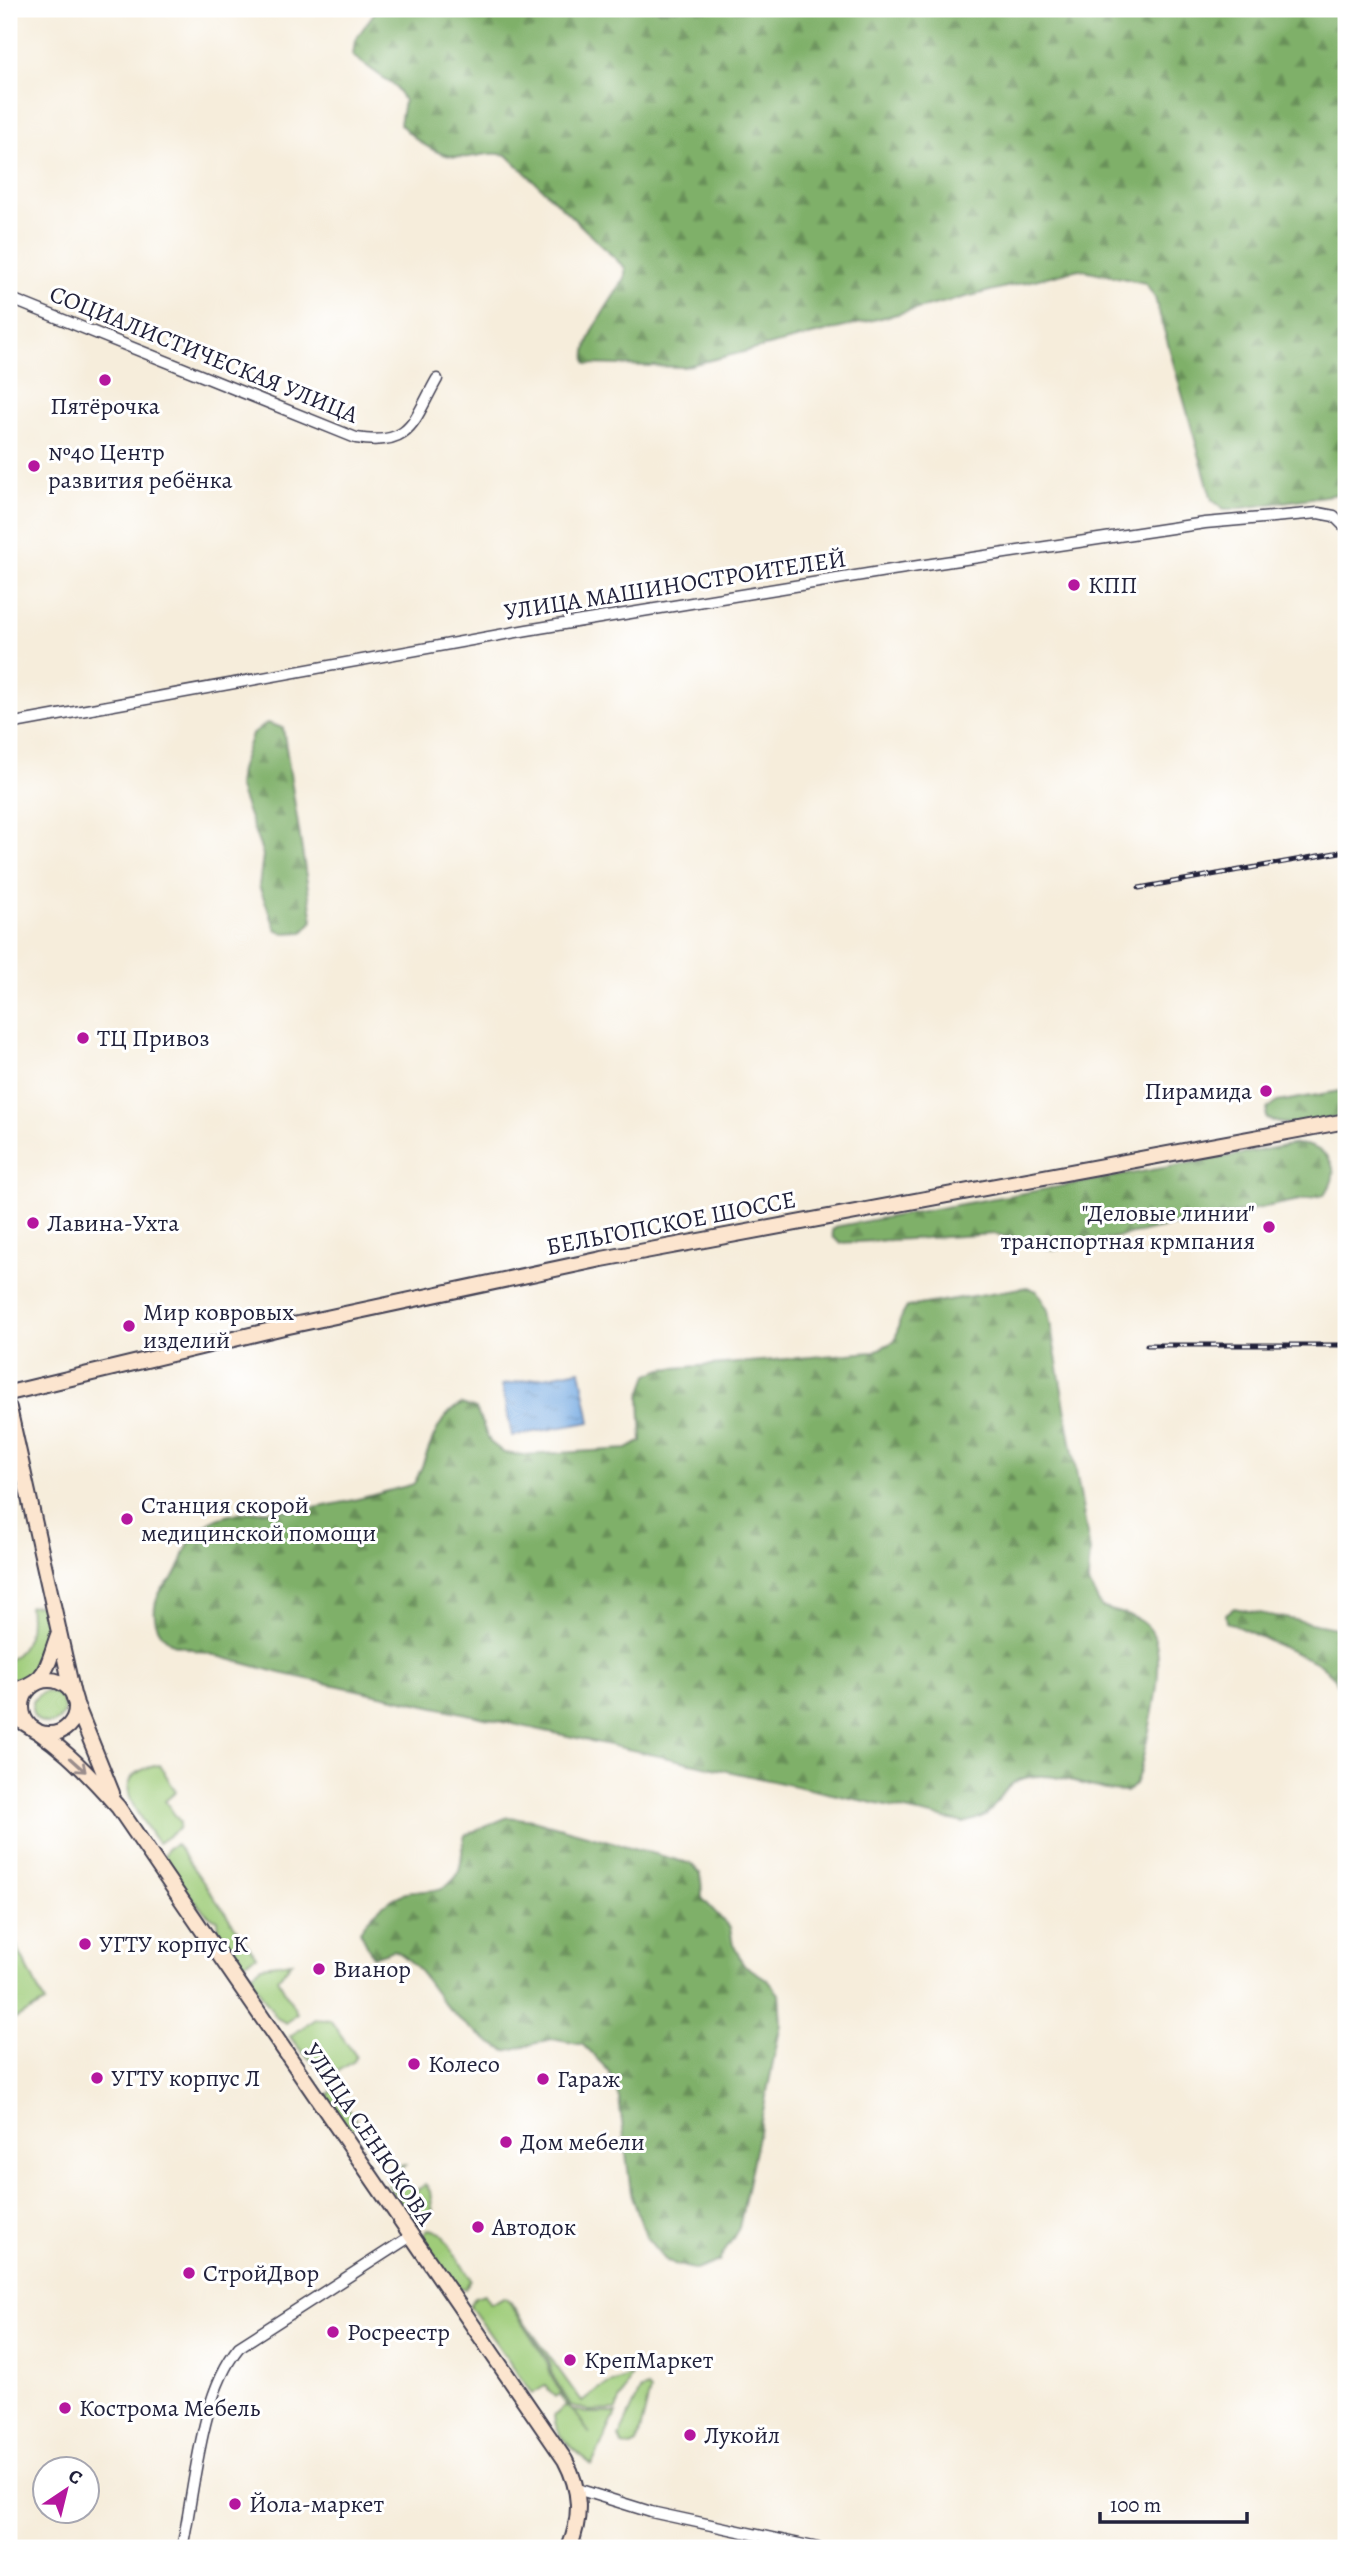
<svg xmlns="http://www.w3.org/2000/svg" width="1355" height="2557" viewBox="0 0 1355 2557" font-family="Alegreya,serif">
<style>
.grass{fill:#9fcc79;stroke:#60775a;stroke-width:2}
.forest{fill:url(#forest-firs);stroke:#506952;stroke-width:2}
.water{fill:url(#water-ripples);stroke:#4a668e;stroke-width:2}
.lines{fill:none;stroke-linecap:round;stroke-linejoin:round}
.street-casing{stroke:#424053;stroke-width:13}
.secondary-casing{stroke:#424053;stroke-width:18}
.street{stroke:#fff;stroke-width:10}
.secondary{stroke:#fce5cf;stroke-width:14}
.rail-casing{stroke:#22223b;stroke-width:5}
.rail{stroke:#fff;stroke-width:2.5;stroke-dasharray:8;stroke-linecap:butt}
.oneway{stroke:#9a8d8c}
.poi-dot{fill:#b5179e;stroke:#fff;stroke-width:2.5}
.labels{text-anchor:middle;dominant-baseline:central;stroke-width:6;stroke-linejoin:round;paint-order:stroke}
.street-label{font-size:24px;fill:#22223b;stroke:#fff}
.poi-label{font-size:24px;fill:#22223b;stroke:#fff;text-anchor:start}
</style>
<defs>
<pattern id="forest-firs" width="22" height="20" patternUnits="userSpaceOnUse" patternTransform="scale(1.75)"><rect width="22" height="20" fill="#7fb069"/><path d="M5 1l3.5 6h-7zM16 11l3.5 6h-7z" fill="#688f58"/></pattern>
<pattern id="water-ripples" width="26" height="14" patternUnits="userSpaceOnUse" patternTransform="scale(1.75)"><rect width="26" height="14" fill="#73a9e1"/><path d="M2 4q2-2 4 0t4 0M15 11q2-2 4 0t4 0" fill="none" stroke="#5e89b8"/></pattern>
</defs>
<rect width="100%" height="100%" fill="#fff"/>
<filter id="ink" filterUnits="userSpaceOnUse"><feTurbulence type="fractalNoise" baseFrequency=".0143" numOctaves="2"/><feDisplacementMap in="SourceGraphic" scale="14" xChannelSelector="R" yChannelSelector="G"/><feConvolveMatrix kernelMatrix="1 2 1 2 8 2 1 2 1" color-interpolation-filters="sRGB"/></filter>
<filter id="wash" filterUnits="userSpaceOnUse"><feTurbulence type="fractalNoise" baseFrequency=".00686" numOctaves="4" result="noise"/><feDisplacementMap in="SourceGraphic" scale="28" xChannelSelector="R" yChannelSelector="G"/><feGaussianBlur stdDeviation="1.57" result="paint"/><feColorMatrix in="noise" values="0 0 0 0 0 0 0 0 0 0 0 0 0 0 0 0 0 1.4 0 .05"/><feComposite in="paint" operator="in"/></filter>
<g filter="url(#wash)">
<rect width="100%" height="100%" fill="#f6eddb"/>
<path class="grass" d="M46 1604C48 1637 48 1675 9 1682V1660C29 1647 32 1629 29 1606Z
M32 1708a16 16 0 1 1 32 0a16 16 0 1 1-32 0Z
M160 1765 176 1792 165 1801 180 1822 179 1829 158 1843C138 1814 102 1774 160 1765Z
M176 1844 256 1956 240 1965 219 1932 218 1920C200 1917 175 1871 164 1855L168 1848Z
M9 1931 45 2003 9 2022Z
M292 1962 278 1979 297 2013 286 2023 277 2018 249 1976 262 1966Z
M315 2019 330 2020 356 2056 354 2061 334 2074C321 2073 296 2047 290 2036Z
M334 2088 359 2125 349 2131 329 2103 328 2095Z
M397 2165H405L398 2171 412 2191 405 2210 388 2186 387 2171Z
M425 2185 430 2191 433 2213 416 2226 407 2212 414 2192Z
M431 2229 441 2233 471 2279 465 2289 457 2288 423 2238 426 2231Z
M484 2294 490 2304 504 2297 508 2300 547 2362 552 2378 569 2405 565 2404 560 2394 556 2397 545 2386 532 2394 470 2306 475 2297Z
M509 2300 582 2402 600 2388 632 2375 616 2410 589 2411 571 2405 554 2378 549 2361Z
M647 2388 650 2391 637 2444 631 2447 622 2445 619 2437 640 2391Z
M565 2406 570 2407 590 2434 573 2409 586 2413H616L592 2465C577 2453 555 2437 554 2416Z"/>
<path class="forest" d="M377 9H1346V493L1235 509H1224L1212 500 1155 298 1145 283 1079 269 683 367 587 364C578 343 614 297 625 278V268L507 155C492 152 484 155 469 157 442 160 418 143 400 124L404 101 396 87 353 56 355 40Z
M267 723 283 728 313 921 303 932 283 933 276 929 259 886 263 855 238 786 240 770 252 734Z
M1346 1090V1115C1320 1120 1290 1131 1266 1118L1267 1109 1277 1102Z
M1296 1144C1326 1145 1346 1168 1324 1195L1054 1250 996 1234 840 1243 833 1237 832 1230 839 1226Z
M1027 1287 1037 1291 1048 1310 1090 1551 1088 1582 1101 1607C1115 1612 1135 1615 1146 1625 1174 1648 1146 1740 1140 1771L1135 1784 1127 1792C1091 1793 1054 1766 1019 1780 1004 1786 999 1802 989 1812 984 1818 972 1820 964 1823L280 1673 173 1644C155 1633 150 1613 159 1594 163 1586 171 1581 176 1574 183 1562 185 1546 194 1535 220 1507 260 1512 294 1510 334 1507 376 1494 414 1484 429 1457 433 1417 462 1404L476 1409 490 1442 504 1453 524 1455 627 1449 642 1441 640 1397 648 1375 662 1369 873 1352 895 1341 900 1319 907 1307Z
M1234 1608 1346 1630V1702L1335 1678 1320 1664 1227 1622 1226 1614Z
M508 1817 533 1820 691 1864 701 1874 702 1898 730 1928 733 1944 743 1964 768 1980 779 1994 781 2024 739 2228 719 2261 697 2270 667 2262 646 2237 631 2193 619 2098 609 2071 583 2045 552 2039 506 2051C484 2040 466 2027 449 2009 430 1990 418 1961 394 1950L373 1957 360 1931C368 1916 389 1898 406 1893 426 1888 440 1896 456 1877 463 1868 461 1847 465 1835Z"/>
<path class="water" d="M580 1370 590 1422 512 1436 502 1385Z"/>
</g>
<g filter="url(#ink)">
<g class="lines">
<defs>
<path id="street" d="M9 298 356 438C412 447 413 421 437 379
M9 724 527 630 892 570 1205 523 1318 513 1334 516 1346 528
M577 2489 651 2512 818 2548
M182 2548C195 2488 200 2394 239 2347L411 2236"/>
<path id="secondary" d="M9 1393 284 1327 602 1259 1346 1121
M9 1408 74 1699 112 1793
M22 1707a27 27 0 1 1 54 0a27 27 0 1 1-54 0Z
M9 1692C48 1681 45 1671 58 1635
M9 1715C52 1735 87 1772 118 1807L565 2460C581 2490 582 2517 569 2548"/>
</defs>
<use href="#street" class="street-casing"/>
<use href="#secondary" class="secondary-casing"/>
<use href="#street" class="street"/>
<use href="#secondary" class="secondary"/>
<defs>
<path id="rail" d="M1139 888 1346 851
M1147 1345H1346"/>
</defs>
<use href="#rail" class="rail-casing"/>
<use href="#rail" class="rail"/>
</g>
<defs><path id="oneway-shaft" d="M-6 0H5M1.5-3L5.5 0L1.5 3" fill="none" stroke-width="1.6" stroke-linecap="round" stroke-linejoin="round" transform="scale(1.75)"/></defs>
<use class="oneway" href="#oneway-shaft" transform="translate(78 1765) rotate(42)"/>
</g>
<g class="poi-dot">
<circle cx="105" cy="380" r="7"/>
<circle cx="34" cy="466" r="7"/>
<circle cx="1074" cy="585" r="7"/>
<circle cx="83" cy="1038" r="7"/>
<circle cx="1266" cy="1091" r="7"/>
<circle cx="33" cy="1223" r="7"/>
<circle cx="1269" cy="1227" r="7"/>
<circle cx="129" cy="1326" r="7"/>
<circle cx="127" cy="1519" r="7"/>
<circle cx="85" cy="1944" r="7"/>
<circle cx="319" cy="1969" r="7"/>
<circle cx="414" cy="2064" r="7"/>
<circle cx="97" cy="2078" r="7"/>
<circle cx="543" cy="2079" r="7"/>
<circle cx="506" cy="2142" r="7"/>
<circle cx="478" cy="2227" r="7"/>
<circle cx="189" cy="2273" r="7"/>
<circle cx="333" cy="2332" r="7"/>
<circle cx="570" cy="2360" r="7"/>
<circle cx="65" cy="2408" r="7"/>
<circle cx="690" cy="2435" r="7"/>
<circle cx="235" cy="2504" r="7"/>
</g>
<g class="labels">
<g class="street-label">
<text transform="translate(204 354) rotate(22)">СОЦИАЛИСТИЧЕСКАЯ УЛИЦА</text>
<text transform="translate(675 585) rotate(-9)">УЛИЦА МАШИНОСТРОИТЕЛЕЙ</text>
<text transform="translate(671 1223) rotate(-11)">БЕЛЬГОПСКОЕ ШОССЕ</text>
<text transform="translate(369 2134) rotate(56)">УЛИЦА СЕНЮКОВА</text>
</g>
<g class="poi-label">
<text x="105" y="406" text-anchor="middle">Пятёрочка</text>
<text x="48" y="452">№40 Центр<tspan x="48" dy="28">развития ребёнка</tspan></text>
<text x="1088" y="585">КПП</text>
<text x="97" y="1038">ТЦ Привоз</text>
<text x="1252" y="1091" text-anchor="end">Пирамида</text>
<text x="1255" y="1213" text-anchor="end">"Деловые линии"<tspan x="1255" dy="28">транспортная крмпания</tspan></text>
<text x="47" y="1223">Лавина-Ухта</text>
<text x="143" y="1312">Мир ковровых<tspan x="143" dy="28">изделий</tspan></text>
<text x="141" y="1505">Станция скорой<tspan x="141" dy="28">медицинской помощи</tspan></text>
<text x="99" y="1944">УГТУ корпус К</text>
<text x="333" y="1969">Вианор</text>
<text x="428" y="2064">Колесо</text>
<text x="111" y="2078">УГТУ корпус Л</text>
<text x="557" y="2079">Гараж</text>
<text x="520" y="2142">Дом мебели</text>
<text x="492" y="2227">Автодок</text>
<text x="203" y="2273">СтройДвор</text>
<text x="347" y="2332">Росреестр</text>
<text x="584" y="2360">КрепМаркет</text>
<text x="79" y="2408">Кострома Мебель</text>
<text x="704" y="2435">Лукойл</text>
<text x="249" y="2504">Йола-маркет</text>
</g>
</g>
<rect width="1355" height="2557" fill="none" stroke="#fff" stroke-width="35"/>
<g transform="translate(66 2490) rotate(35)"><circle r="33" fill="#ffffff" stroke="#a7a7b1" stroke-width="2"/>
<path d="M0-5L12 26L0 18L-12 26Z" fill="#b5179e"/>
<text y="-10" font-size="19" font-weight="bold" text-anchor="middle" fill="#22223b">С</text>
</g>
<path d="M1100 2512v10h147v-10" fill="none" stroke="#22223b" stroke-width="3.5"/>
<text x="1110" y="2512" font-size="21" fill="#22223b" stroke="#ffffff" stroke-width="5" paint-order="stroke">100 m</text>
</svg>
